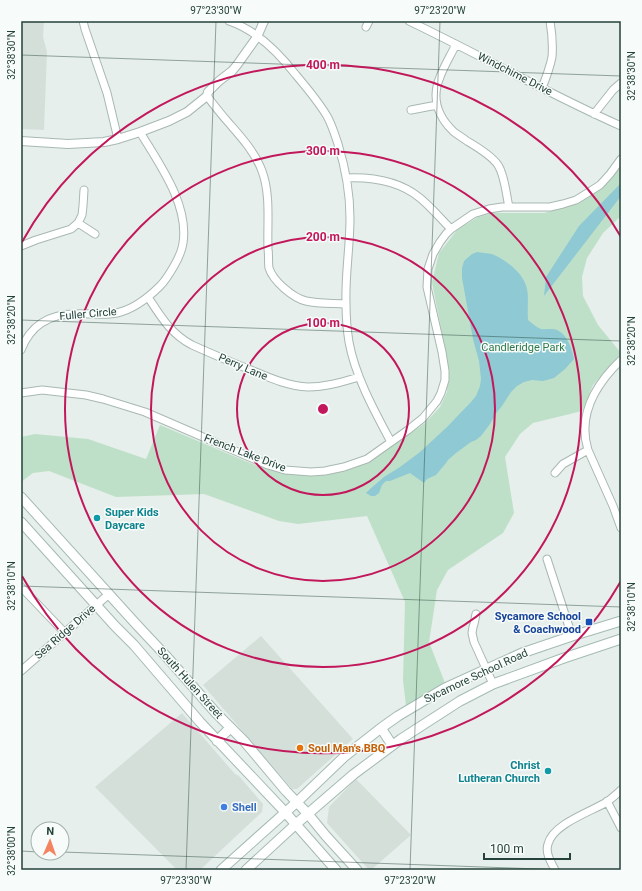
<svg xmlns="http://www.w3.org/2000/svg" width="642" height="891" viewBox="0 0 642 891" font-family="Roboto,sans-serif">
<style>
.built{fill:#d4dfda}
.green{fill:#bfe0c8}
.water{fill:#8ec9d4}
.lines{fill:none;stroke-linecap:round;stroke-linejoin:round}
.minor-casing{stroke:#a8b8b2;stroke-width:9}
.tertiary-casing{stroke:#a8b8b2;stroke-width:10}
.secondary-casing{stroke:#a4bbb3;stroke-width:11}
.minor{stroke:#fff;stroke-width:7}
.tertiary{stroke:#fff;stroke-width:8}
.secondary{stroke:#fff;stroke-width:9}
.ticks{fill:none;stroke:#24423a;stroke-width:1;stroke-opacity:0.45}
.ring{fill:none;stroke:#c2185b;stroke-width:2}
.culture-dot{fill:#0f9aa8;stroke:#f7fbf9;stroke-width:1.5}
.transit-dot{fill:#1a4fb4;stroke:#f7fbf9;stroke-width:1.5}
.food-dot{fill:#e8710a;stroke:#f7fbf9;stroke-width:1.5}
.shop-dot{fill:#3f7fe0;stroke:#f7fbf9;stroke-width:1.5}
.labels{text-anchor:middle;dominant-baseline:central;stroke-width:3;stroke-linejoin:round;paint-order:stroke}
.street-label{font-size:11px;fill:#24423a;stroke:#f7fbf9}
.park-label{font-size:11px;fill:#2d7a4b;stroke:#f7fbf9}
.culture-label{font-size:11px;font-weight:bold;fill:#0d838f;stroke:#f7fbf9;text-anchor:start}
.transit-label{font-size:11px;font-weight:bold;fill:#164399;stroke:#f7fbf9;text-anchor:end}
.food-label{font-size:11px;font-weight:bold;fill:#c56008;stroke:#f7fbf9;text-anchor:start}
.shop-label{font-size:11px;font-weight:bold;fill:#366cbe;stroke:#f7fbf9;text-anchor:start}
.centre{fill:#c2185b;stroke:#f7fbf9;stroke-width:2}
.ring-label{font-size:12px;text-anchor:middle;font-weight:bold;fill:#c2185b;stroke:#f7fbf9;stroke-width:3;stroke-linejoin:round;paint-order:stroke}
.neatline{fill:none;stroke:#24423a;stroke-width:1.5}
.ticks-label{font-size:10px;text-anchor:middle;fill:#24423a}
</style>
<rect width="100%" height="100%" fill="#e6efeb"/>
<path class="built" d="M21 21H44L43 37 47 52 44 130 21 129Z
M261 636 353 739 297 789H292L203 685Z
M182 713 235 774 239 776 263 804 262 812 200 870H177L95 787Z
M356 779 411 835 371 870H369L327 823 329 807Z"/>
<path class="green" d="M621 157V216L603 233 587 258 582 277 583 296 598 325 621 353 593 385 582 411 533 423 520 434 505 457 514 513 503 533 448 570 437 590 429 642 445 683 406 706 403 680 405 602 367 516 298 524 279 521 204 494 116 497 49 471 33 473 21 482V437L35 434 88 439 146 459 160 425 257 466 291 475 331 474 371 460 425 423 440 407 447 392 448 365 432 282 439 253 457 230 478 217 493 213H544L579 203 605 184Z"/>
<path class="water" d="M621 183V196L544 296 546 277 579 226Z
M477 252C482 253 487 253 492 254 506 260 524 273 527 289 529 299 527 310 528 320 532 323 536 327 541 329 546 330 552 328 557 330 567 334 572 349 574 359L565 369 554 378 543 381 532 380 524 382 517 386 511 392 502 406 497 412 490 424 481 436 476 440 471 442 456 453 448 460 446 463 436 475 427 479 424 483 410 473 390 481H386L382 485 379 493 375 496H371L366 493 370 489 384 477 400 467 420 452 447 427 471 402 476 396 480 386 481 379 479 361 473 339 462 278V268L464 261 472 254Z"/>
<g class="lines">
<defs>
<path id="minor" d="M83 21 85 29 107 93 118 139
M229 21C256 30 279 53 296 75 307 88 318 101 327 116 332 125 335 135 338 144 346 170 350 192 350 218 350 247 345 275 346 303 346 315 347 330 349 342 355 376 375 412 391 442
M409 21C480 55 549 94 621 126
M366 27 369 21
M456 44C451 55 444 66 440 77 431 98 438 117 454 132 458 135 463 138 467 141 477 147 491 155 498 165 505 176 506 194 509 207
M542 88C546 78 550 67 552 57 553 45 552 33 550 21
M207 96C214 105 220 113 228 122 241 137 255 152 262 171 271 195 267 224 268 249 269 255 268 262 269 268 273 281 293 298 306 301 319 304 333 303 346 304
M411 110 437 105
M594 114 613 90 621 83
M347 178C373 177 399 181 420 198 431 207 441 219 451 229
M78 223 95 234
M21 246 36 240 71 229 78 223 82 215 83 206 84 190
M148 297C161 317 171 334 192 345 210 353 228 361 246 368 266 376 286 386 308 387 326 387 342 382 359 377
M21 350C30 326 49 314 75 314 89 313 103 316 117 313 134 309 148 298 160 286 166 280 170 273 174 266 178 259 182 251 183 243 189 204 159 164 140 132
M621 360C596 384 577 414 588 450L613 506 621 528
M21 393 42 390 86 395 103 399 145 412 268 465 285 470 311 472 325 471 344 467 367 459 408 430 423 418 437 401 441 393 445 380V371L442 352 427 287 428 269 433 254 440 242 446 234 451 229 473 214 489 209 502 207H550L563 204 576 200 589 192 600 185 610 174 621 159
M555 473 563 464 588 450
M547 559 572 636
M21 587 65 633
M476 614 474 624 473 627 472 633 474 642 493 684
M21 671 109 594
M607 801 621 828
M555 870C551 862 545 853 548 844 553 824 590 812 607 802 612 798 617 794 621 790"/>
<path id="tertiary" d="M21 141 68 144 104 142 118 139 140 132 169 121 187 112 207 96 208 92 219 81 232 71 237 65 257 37 264 21"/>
<path id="secondary" d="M21 497 136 624 166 656 216 713 244 741 286 791 308 814 326 836 357 870
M21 522 115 626 134 645 200 722 285 812 336 870
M381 728 392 745
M217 741 230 728
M221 870 297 802 344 757 381 728 398 716 445 688 522 653 572 636 621 621
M246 870 296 824 354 774 401 739 460 701 493 684 564 658 621 639"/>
</defs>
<use href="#minor" class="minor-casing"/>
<use href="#tertiary" class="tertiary-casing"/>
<use href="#secondary" class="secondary-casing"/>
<use href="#minor" class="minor"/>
<use href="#tertiary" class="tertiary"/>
<use href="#secondary" class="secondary"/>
</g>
<path class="ticks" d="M21 55 621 76M21 320 621 341M21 586 621 607M21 851 38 852M62 852 567 870M186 870 216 21M410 870 440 21"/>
<g class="ring">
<circle cx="323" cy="409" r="86"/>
<circle cx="323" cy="409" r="172"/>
<circle cx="323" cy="409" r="258"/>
<path d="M621 581A344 344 0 0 1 22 576M22 242A344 344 0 0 1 621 237"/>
</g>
<g class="culture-dot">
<circle cx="97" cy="518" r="4"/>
<circle cx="548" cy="771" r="4"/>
</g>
<rect class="transit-dot" x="585" y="618" width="8" height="8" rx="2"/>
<circle class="food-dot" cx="300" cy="748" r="4"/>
<circle class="shop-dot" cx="224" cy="807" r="4"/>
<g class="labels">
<g class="street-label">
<text transform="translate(515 74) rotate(27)">Windchime Drive</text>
<text transform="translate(88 314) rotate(-5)">Fuller Circle</text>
<text transform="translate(243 367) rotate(23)">Perry Lane</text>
<text transform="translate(245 453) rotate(21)">French Lake Drive</text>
<text transform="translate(65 632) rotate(-41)">Sea Ridge Drive</text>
<text transform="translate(476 676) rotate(-25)">Sycamore School Road</text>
<text transform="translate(190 683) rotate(48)">South Hulen Street</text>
</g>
<g class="park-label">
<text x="523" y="347">Candleridge Park</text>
</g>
<g class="culture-label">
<text x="105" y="512">Super Kids<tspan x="105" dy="13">Daycare</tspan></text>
<text x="540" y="765" text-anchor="end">Christ<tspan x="540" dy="13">Lutheran Church</tspan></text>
</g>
<g class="transit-label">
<text x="581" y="616">Sycamore School<tspan x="581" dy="13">&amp; Coachwood</tspan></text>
</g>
<g class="food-label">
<text x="308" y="748">Soul Man's BBQ</text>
</g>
<g class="shop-label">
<text x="232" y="807">Shell</text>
</g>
</g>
<circle cx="323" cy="409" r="6" class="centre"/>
<g class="ring-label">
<text x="323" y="69">400 m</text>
<text x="323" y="155">300 m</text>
<text x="323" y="241">200 m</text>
<text x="323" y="327">100 m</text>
</g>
<rect width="642" height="891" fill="none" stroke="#f7fbf9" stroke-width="44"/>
<g transform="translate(50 841) rotate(2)"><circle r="19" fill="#f7fbf9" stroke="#a3b1ad"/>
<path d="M0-3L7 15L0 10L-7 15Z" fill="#f4845f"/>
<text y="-6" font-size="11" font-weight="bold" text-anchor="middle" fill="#24423a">N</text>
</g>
<path d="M484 853v6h86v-6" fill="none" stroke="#24423a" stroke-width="2"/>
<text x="490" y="853" font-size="12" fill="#24423a" stroke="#f7fbf9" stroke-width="3" paint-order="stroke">100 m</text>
<rect x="22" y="22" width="598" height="847" class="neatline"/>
<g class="ticks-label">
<text x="216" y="14">97°23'30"W</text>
<text x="440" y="14">97°23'20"W</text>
<text transform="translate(11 55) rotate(-90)" y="4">32°38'30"N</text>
<text transform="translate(631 76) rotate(-90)" y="4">32°38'30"N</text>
<text transform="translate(11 320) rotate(-90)" y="4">32°38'20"N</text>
<text transform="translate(631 341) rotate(-90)" y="4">32°38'20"N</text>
<text transform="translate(11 586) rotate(-90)" y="4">32°38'10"N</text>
<text transform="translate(631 607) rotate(-90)" y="4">32°38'10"N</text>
<text transform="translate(11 851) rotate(-90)" y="4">32°38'00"N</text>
<text x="186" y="884">97°23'30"W</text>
<text x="410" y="884">97°23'20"W</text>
</g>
</svg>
